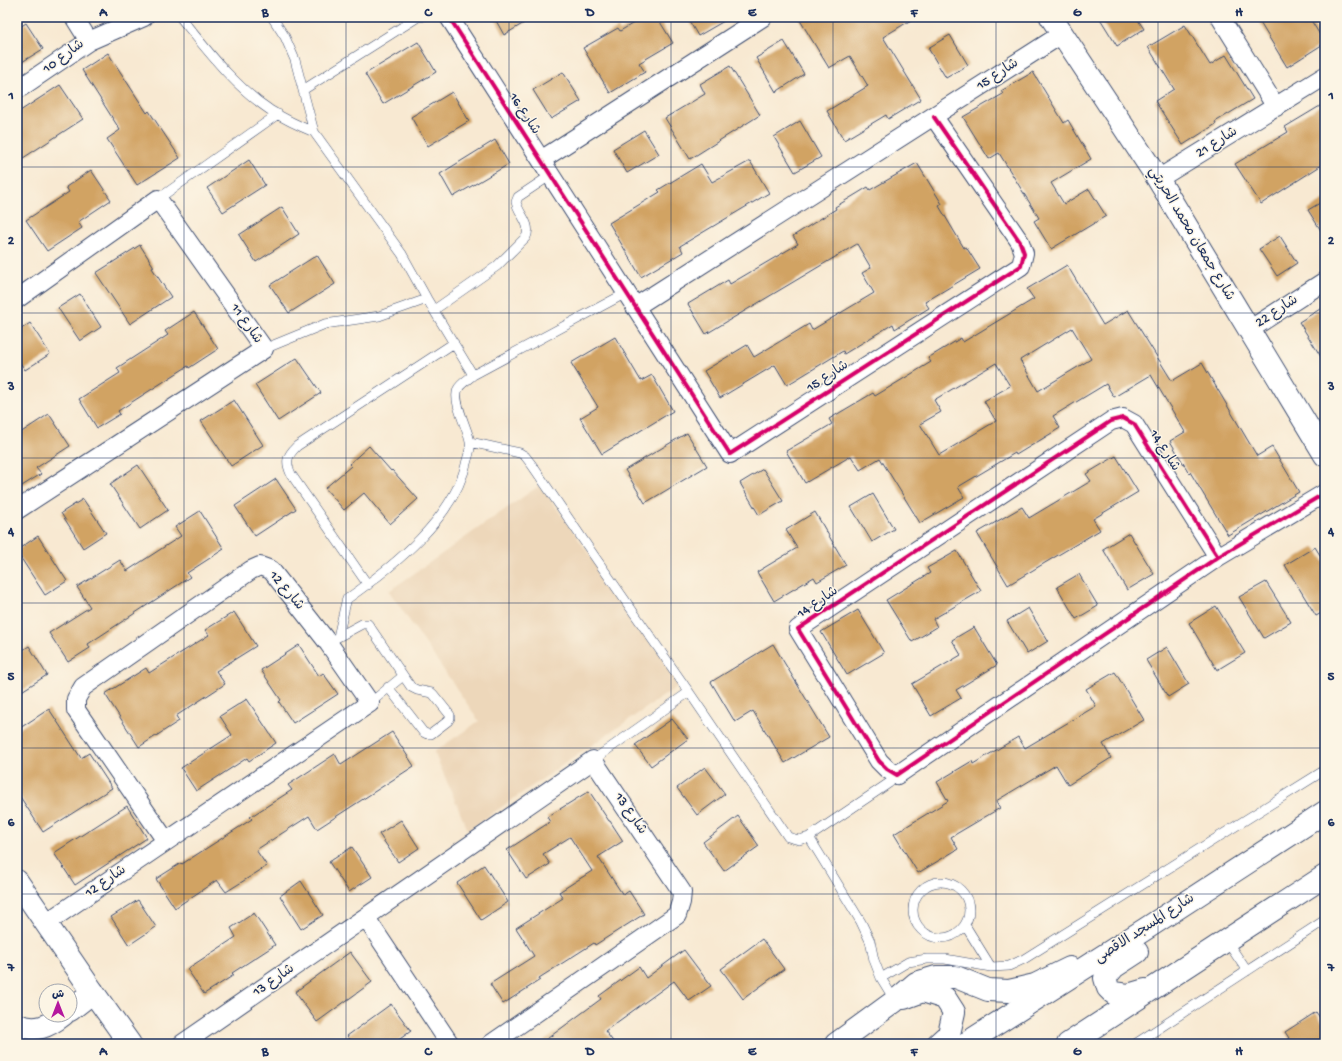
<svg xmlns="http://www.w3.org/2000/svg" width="1342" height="1061" viewBox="0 0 1342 1061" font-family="'Gochi Hand','Playpen Sans Arabic',sans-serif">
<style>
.built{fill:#edd7ba}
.building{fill:#d1a363;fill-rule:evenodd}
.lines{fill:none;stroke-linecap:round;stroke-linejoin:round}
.service-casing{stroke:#3c4b6f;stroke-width:10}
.minor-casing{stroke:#3c4b6f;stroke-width:20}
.tertiary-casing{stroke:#3c4b6f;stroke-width:24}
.secondary-casing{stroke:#3c4b6f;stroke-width:24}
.service{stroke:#fff;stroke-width:9}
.minor{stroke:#fff;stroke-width:18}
.tertiary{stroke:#fff;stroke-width:22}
.secondary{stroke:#fff;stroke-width:22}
.cycleway-casing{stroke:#fcf5e5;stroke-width:6}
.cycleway{stroke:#d6006c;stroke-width:4}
.grid{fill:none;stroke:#1b2f5e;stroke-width:1;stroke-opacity:0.55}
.labels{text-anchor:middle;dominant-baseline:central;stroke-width:3;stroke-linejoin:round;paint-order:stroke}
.street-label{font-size:14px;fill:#1b2f5e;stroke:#fcf5e5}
.neatline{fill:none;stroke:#1b2f5e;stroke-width:1.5}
.grid-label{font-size:13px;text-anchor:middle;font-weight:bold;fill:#1b2f5e}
</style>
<rect width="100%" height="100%" fill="#fcf5e5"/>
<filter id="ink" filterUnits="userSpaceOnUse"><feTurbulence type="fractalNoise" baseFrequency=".025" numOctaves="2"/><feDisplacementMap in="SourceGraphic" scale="8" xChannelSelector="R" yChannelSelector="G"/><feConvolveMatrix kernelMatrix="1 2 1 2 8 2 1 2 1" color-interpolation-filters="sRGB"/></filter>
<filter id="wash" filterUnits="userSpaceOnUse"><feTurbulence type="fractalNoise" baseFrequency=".012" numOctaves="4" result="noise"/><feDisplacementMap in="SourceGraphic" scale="16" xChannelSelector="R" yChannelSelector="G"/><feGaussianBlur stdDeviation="0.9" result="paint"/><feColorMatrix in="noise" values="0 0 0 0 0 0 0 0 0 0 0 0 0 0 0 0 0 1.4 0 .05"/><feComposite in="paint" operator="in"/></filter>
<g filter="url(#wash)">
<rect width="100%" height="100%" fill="#f8e9d2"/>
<path class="built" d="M540 485 681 684 468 830 434 752 479 721 389 591Z"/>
<g id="blocks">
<path class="building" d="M494 17H534L504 35Z
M644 17H657L673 43 639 63 645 72 610 93 583 48 618 28 620 31Z
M687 17H731L698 36Z
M798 17H916L883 37 921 99 888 119 886 115 844 140 827 111 868 86 850 56 829 68Z
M1099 17H1136L1144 29 1117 46Z
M1266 17H1309L1325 43 1287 67 1259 21Z
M26 23 43 49 17 65V29Z
M1185 25 1210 65 1226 55 1253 99 1215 122 1216 124 1183 145 1155 101 1174 89 1148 47Z
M950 35 968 65 946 78 928 48Z
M784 41 804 74 776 92 756 58Z
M418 42 436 72 383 104 365 74Z
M108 53 147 113 149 111 180 158 137 185 107 139 120 130 82 70Z
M730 66 760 115 690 159 665 118 705 94 700 84Z
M563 72 581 101 551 119 533 90Z
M1033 72 1064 123 1068 120 1091 159 1051 183 1064 204 1089 189 1106 216 1051 249 1034 221 1039 218 999 153 989 159 963 117 1003 94 1001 91Z
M60 85 83 119 17 162V113Z
M452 92 469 121 428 146 411 117Z
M1325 103V163L1261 204 1235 164 1288 132 1285 127Z
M800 121 821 157 795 172 774 137Z
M644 130 659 154 627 173 613 149Z
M495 140 509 164 453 197 440 174Z
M249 160 265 185 223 212 207 188Z
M750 161 769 193 680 246 683 252 641 277 609 223 660 192 658 190 701 164 712 182Z
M917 163 942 204 939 206 964 248 966 247 980 269 925 302 929 308 895 329 893 324 844 354 843 351 787 385 775 365 720 398 704 371 747 345 754 357 809 324 812 330 874 293 862 273 871 268 857 244 706 334 688 304 728 280 730 284 798 244 793 236 836 209 835 207 868 187 870 190Z
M91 170 111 200 78 222 82 228 47 251 26 220 69 192 66 187Z
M1325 200V237L1308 210Z
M282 207 299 234 256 262 239 235Z
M1280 236 1297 263 1277 276 1259 249Z
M140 245 154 267 152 268 171 297 130 324 96 273Z
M317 255 335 284 289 313 270 285Z
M1067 265 1103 325 1128 310 1172 381 1202 363 1257 456 1272 447 1299 492 1228 535 1190 472 1189 473 1170 441 1185 432 1151 375 1114 397 1106 384 1053 416 1060 428 1016 455 1015 453 958 487 964 497 920 523 880 458 860 470 851 456 805 483 786 451 832 424 829 419 873 393 875 396 931 362 928 358 961 338 963 342 1034 299 1027 289ZM1072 328 1091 359 1038 391 1020 360ZM996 363 1010 386 984 401 996 421 939 455 920 424 941 412 934 400Z
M80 294 101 327 80 341 58 308Z
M1325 306V363L1299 322Z
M194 312 218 349 189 368 188 366 118 411 120 414 97 428 79 399 120 373 117 368 168 335 165 331Z
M30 323 50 354 25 370 17 358V332Z
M615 337 641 381 652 375 673 411 602 454 580 418 598 407 571 363Z
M297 358 321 393 278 421 255 385Z
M234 400 263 445 231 466 201 421Z
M49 414 70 446 36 468 41 474 17 489V435Z
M687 433 707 466 645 503 625 470Z
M369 446 391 471 392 470 418 499 390 524 364 493 344 510 325 488 351 466 349 464Z
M1116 456 1138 492 1093 519 1100 530 1008 585 977 533 1022 507 1029 518 1091 481 1086 474Z
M138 465 168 510 140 529 110 484Z
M763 469 783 501 759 515 740 483Z
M276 479 296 509 255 536 235 506Z
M873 494 894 529 872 542 851 507Z
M83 499 106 533 83 548 61 513Z
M200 511 224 549 187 573 190 577 88 644 90 648 68 662 49 633 90 607 77 587 120 560 127 571 181 536 175 527Z
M815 512 846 565 817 582 814 577 774 601 757 572 797 548 786 530Z
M1129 533 1154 574 1127 590 1103 549Z
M38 536 67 581 45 595 17 552V550Z
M1315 547 1325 563V611L1316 616 1285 565Z
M957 551 981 591 933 619 937 627 912 642 886 600 930 573 927 568Z
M1079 574 1098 606 1076 619 1057 587Z
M1266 582 1291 622 1264 638 1239 597Z
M1216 606 1245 653 1217 670 1189 623Z
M1028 608 1048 641 1027 654 1007 621Z
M858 610 884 653 847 675 821 632Z
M234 612 256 646 216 671 225 684 176 716 179 721 139 747 105 694 146 668 149 673 209 635 205 630Z
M974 627 997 665 956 690 961 698 931 716 912 684 961 655 952 640Z
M773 644 829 737 785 763 753 711 735 722 711 682Z
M299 645 319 676 323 673 338 694 293 723 279 702 281 700 261 670Z
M29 646 47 675 17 694V654Z
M1167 647 1189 684 1168 697 1146 660Z
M1115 672 1144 720 1103 744 1111 758 1068 785 1056 765 996 801 1000 808 951 837 958 849 918 873 894 834 948 801 937 782 972 761 973 764 1018 737 1025 748 1096 706 1086 689Z
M247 699 276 743 249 761 247 758 196 791 181 768 232 735 220 716Z
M49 709 81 758 89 753 112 788 43 832 17 792V730Z
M672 719 688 739 651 766 635 745Z
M392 732 414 766 317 829 309 816 256 850 267 866 226 892 217 880 175 908 156 879 181 863 182 864 252 819 250 817 292 790 288 785 335 754 341 765Z
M705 767 725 794 697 815 677 788Z
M589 791 609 821H610L623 841 598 857 623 895 629 891 644 914 595 945 594 943 539 978 540 980 503 1004 490 984 534 956 516 928 563 898 559 892 592 871 570 837 543 854 550 864 526 879 507 850 550 822 547 817Z
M127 806 147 838 75 885 54 853Z
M738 816 759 846 724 871 703 842Z
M401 820 419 848 398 862 379 834Z
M352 847 372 877 349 892 329 862Z
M484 865 508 902 481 920 457 883Z
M301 881 323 915 301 929 280 896Z
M138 900 156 927 129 945 111 917Z
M254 913 275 945 232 973 234 975 204 994 187 969 236 937 231 928Z
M762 939 784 969 743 999 721 969Z
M684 950 711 986 689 1001 674 981 605 1031 615 1044H540L601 999 599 996 639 967 646 978Z
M350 952 372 982 317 1022 295 992Z
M391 1004 411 1031 393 1044H354L347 1036Z
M1316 1012 1325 1025V1044H1293L1285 1032Z"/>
</g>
</g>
<g filter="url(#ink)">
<use href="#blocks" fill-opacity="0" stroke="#3c4b6f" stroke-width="1"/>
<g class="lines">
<defs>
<path id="service" d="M180 17C207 50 234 86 270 110 283 118 299 126 314 132
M272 17 285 37 295 60 314 132 402 254 427 299 473 375
M303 90 418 17H422
M158 199 278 114
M434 310 497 266 526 237C532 224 519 215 516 202L518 197 551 175
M264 349 325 324 379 316 427 299
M470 442 520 453 525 456 532 465 597 560 689 692 788 837 799 840 809 837 861 922 870 941 874 960 881 978 895 1001
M368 585 291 474C285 461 287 456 297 446L454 343
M338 637 346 602 347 599C394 566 455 518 467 460 469 454 471 447 470 442 468 429 452 401 458 389 460 384 469 379 473 375L626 293
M336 638 362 624H368L411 687 417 690 432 693 434 695 450 715V718L448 721 431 734H427L423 732 388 687
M370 703 403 676
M593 760 689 692
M809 837 889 783 897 775
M913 910a28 28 0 1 1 56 0a28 28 0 1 1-56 0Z
M965 925 991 967
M1226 940 1247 971
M881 978 908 962 927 959H945L991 967 1009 966 1024 959 1325 770
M1135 1044 1325 920"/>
<path id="minor" d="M74 17 89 41
M449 17 730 454 1021 266 1024 253 1020 242 934 117
M1220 17 1276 107
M17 90 89 41 144 17
M541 160 763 17
M1158 179 1325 76
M17 299 158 199 264 349 17 510
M635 307 1062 34
M1249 330 1325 281
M1218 557 1134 424 1123 418 1111 421 798 629 879 761 887 769 897 775 1218 557 1325 493
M366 918 450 1044
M46 923 370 703 329 644 271 570 260 566 251 570 83 687 76 699V710L166 841
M182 1044 593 760 682 892 681 902 677 915 491 1044"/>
<path id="tertiary" d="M1051 17 1158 179 1325 455
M17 881 93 992 130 1044
M904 998 923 991 945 998 954 1012 949 1034 938 1044
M836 1044 895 1001 916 983 936 977H956L988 990 1009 991 1035 985 1070 968"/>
<path id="secondary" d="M1137 952 1114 967 1105 978 1108 988 1113 993 1128 995 1145 990
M70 1010 93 992
M17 1025C36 1032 48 1027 63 1015
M965 1044 1147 928 1325 812
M1068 1044 1325 876"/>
</defs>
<use href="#service" class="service-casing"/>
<use href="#minor" class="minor-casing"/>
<use href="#tertiary" class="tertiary-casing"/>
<use href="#secondary" class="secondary-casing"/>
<use href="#service" class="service"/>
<use href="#minor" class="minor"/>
<use href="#tertiary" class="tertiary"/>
<use href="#secondary" class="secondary"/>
<defs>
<path id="cycleway" d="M449 17 730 454 1021 266 1024 253 1020 242 934 117
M1218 557 1134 424 1123 418 1111 421 798 629 879 761 887 769 897 775 1218 557 1325 493"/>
</defs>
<use href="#cycleway" class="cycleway-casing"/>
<use href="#cycleway" class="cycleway"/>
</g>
</g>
<path class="grid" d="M184 17V1044M346 17V1044M509 17V1044M671 17V1044M833 17V1044M996 17V1044M1158 17V1044M17 167H1325M17 313H1325M17 458H1325M17 603H1325M17 748H1325M17 894H1325"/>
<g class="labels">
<g class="street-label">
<text transform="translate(64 57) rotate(-36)">شارع 10</text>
<text transform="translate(998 75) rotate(-33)">شارع 15</text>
<text transform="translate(524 114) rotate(57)">شارع 16</text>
<text transform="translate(1217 143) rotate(-32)">شارع 21</text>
<text transform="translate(1191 234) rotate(59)">شارع جمعان محمد الحريتي</text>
<text transform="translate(1277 312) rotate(-33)">شارع 22</text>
<text transform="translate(246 324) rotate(55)">شارع 11</text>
<text transform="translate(828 377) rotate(-33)">شارع 15</text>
<text transform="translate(1164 451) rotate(58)">شارع 14</text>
<text transform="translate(286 591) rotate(50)">شارع 12</text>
<text transform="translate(818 603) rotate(-34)">شارع 14</text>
<text transform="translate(630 814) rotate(56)">شارع 13</text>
<text transform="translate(106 882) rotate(-34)">شارع 12</text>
<text transform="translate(1145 929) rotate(-33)">شارع المسجد الاقصى</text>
<text transform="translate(274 981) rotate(-34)">شارع 13</text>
</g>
</g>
<rect width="1342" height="1061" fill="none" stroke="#fcf5e5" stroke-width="44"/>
<g transform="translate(58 1003)"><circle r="19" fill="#fcf5e5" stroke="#a2a6af"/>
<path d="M0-3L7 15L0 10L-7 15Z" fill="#b5179e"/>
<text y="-6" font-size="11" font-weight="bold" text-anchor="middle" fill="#1b2f5e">ش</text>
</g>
<rect x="22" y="22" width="1298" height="1017" class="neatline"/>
<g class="grid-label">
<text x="103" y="16">A</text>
<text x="265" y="16">B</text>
<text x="428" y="16">C</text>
<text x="590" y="16">D</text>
<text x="752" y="16">E</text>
<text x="914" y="16">F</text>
<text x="1077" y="16">G</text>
<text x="1239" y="16">H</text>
<text x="11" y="99">1</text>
<text x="1331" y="99">1</text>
<text x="11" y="244">2</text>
<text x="1331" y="244">2</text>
<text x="11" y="390">3</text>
<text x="1331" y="390">3</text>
<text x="11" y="535">4</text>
<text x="1331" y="535">4</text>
<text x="11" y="680">5</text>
<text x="1331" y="680">5</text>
<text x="11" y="826">6</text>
<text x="1331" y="826">6</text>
<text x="11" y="971">7</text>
<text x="1331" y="971">7</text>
<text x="103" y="1055">A</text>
<text x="265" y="1055">B</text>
<text x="428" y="1055">C</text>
<text x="590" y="1055">D</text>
<text x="752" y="1055">E</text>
<text x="914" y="1055">F</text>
<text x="1077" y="1055">G</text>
<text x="1239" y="1055">H</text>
</g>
</svg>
